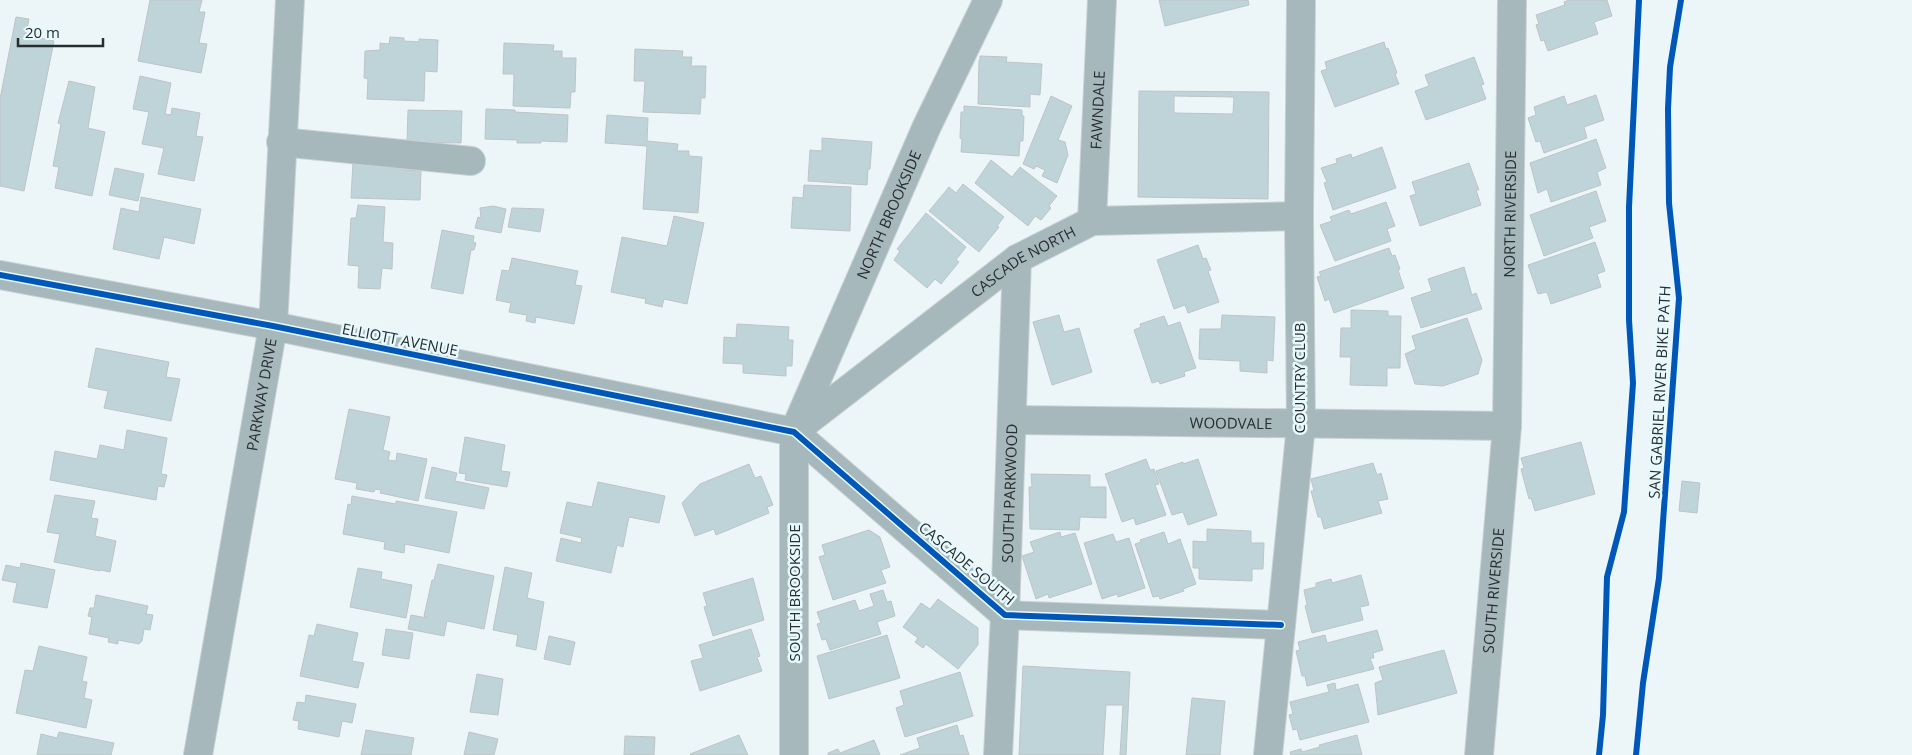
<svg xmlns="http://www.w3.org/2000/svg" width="1912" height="755" viewBox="0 0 1912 755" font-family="'Open Sans',sans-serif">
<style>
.building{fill:#bfd4d8;stroke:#bdc4c6;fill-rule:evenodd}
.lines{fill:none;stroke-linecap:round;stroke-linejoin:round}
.minor-casing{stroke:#c9d1d3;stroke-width:30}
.minor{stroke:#a6b8bc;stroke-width:28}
.cycleway-casing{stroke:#e7f9fd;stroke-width:9}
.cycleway{stroke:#0057b8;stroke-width:6}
.labels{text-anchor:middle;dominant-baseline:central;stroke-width:5;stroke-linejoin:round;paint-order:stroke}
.street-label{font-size:15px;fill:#272e2f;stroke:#e7f9fd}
</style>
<rect width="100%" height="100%" fill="#ecf6f8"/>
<path class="building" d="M150 0H202L199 12H205L199 43 207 44 201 73 138 61Z
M1159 0H1248L1249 5 1165 26Z
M1569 0H1603V1L1607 0 1612 16 1594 22 1598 34 1548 51 1544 40 1541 41 1536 25 1539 24 1536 15 1565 5 1564 2Z
M16 17 29 19 26 35 54 41 24 191 0 186V99Z
M390 37 404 38V41L419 42V39L438 40 437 72 425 71 424 101 367 99 368 79 364 78 365 51 380 50V43L389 44Z
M1384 42 1386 49 1388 48 1397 73 1395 74 1399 84 1335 107 1321 71 1327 69 1325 62Z
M504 43 554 45 553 51H562V58H576L575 92H571L570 108 513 106 514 74H503Z
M635 49 683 51 682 57H692L691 66H706L705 98H701L700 114 643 112 645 81H634Z
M980 56 1007 57 1006 62 1042 64 1040 95 1030 94V107L978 104 979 60H980Z
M1474 57 1484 84 1481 85 1486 99 1426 120 1415 91 1429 86 1425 75Z
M140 76 171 83 165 114 171 115 172 108 200 113 196 136 203 137 194 181 158 174 164 148 142 144 149 112 133 109Z
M69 81 95 87 88 128 105 132 92 196 55 188 59 167 53 166 61 124 58 123Z
M1139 91 1269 92 1268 199 1138 197ZM1174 96 1234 97 1233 114 1174 113Z
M1596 95 1604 120 1584 127 1587 138 1544 153 1540 141 1536 142 1528 118 1536 115 1534 107 1564 96 1567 105Z
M1051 96 1072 106 1058 140 1065 142 1068 155 1057 183 1042 176 1045 170 1036 166 1034 169 1023 164Z
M964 106 1022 110V116H1024L1023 141H1020L1019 156 961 152 962 139 960 138 961 112H964Z
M486 109 515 110V112L568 115 567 142 541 141V143H517V140L485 139Z
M408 110 462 111 461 143 407 142Z
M607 115 648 118 647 141 678 144 677 151H689V156L702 157 698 213 643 209 647 146 605 143Z
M822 138 872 142 870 169H868L867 185 808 181 810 150 822 151Z
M1596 139 1606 168 1597 172 1601 185 1551 202 1547 189 1538 193 1530 163Z
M1382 147 1396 188 1333 210 1324 183 1327 182 1321 168 1337 163 1336 159 1351 154 1352 158Z
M991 160 1012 177 1020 167 1057 196 1049 206 1051 208 1041 220 1035 216 1028 226 975 183Z
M353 162 405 165V170L421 171 420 200 351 198Z
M1469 163 1479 190H1476L1481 205 1420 226 1410 196 1416 194 1412 182Z
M115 168 144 174 138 201 109 195Z
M963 184 1004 217 997 226 999 227 979 252 929 211 949 187 956 193Z
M804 185 851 187 850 231 791 228 793 197 803 198Z
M1596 191 1606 221 1589 227 1593 238 1544 256 1530 215Z
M141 197 201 209 194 244 164 237 159 259 113 249 121 208 139 212Z
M1386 202 1395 226 1387 229 1391 241 1335 261 1320 225 1332 221 1330 217 1349 210 1351 214Z
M358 205 385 207 383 242 393 243 392 269 382 268 380 289 358 288 359 266 348 265 351 218H356Z
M493 206 506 209 501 233 475 228 478 217 481 218 480 208Z
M512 208 544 209 540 232 508 227Z
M926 213 966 247 956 260 959 262 941 284 935 279 927 288 894 260 900 251 897 249Z
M674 216 704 223 687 304 664 299 662 307 645 303 646 299 611 292 622 237 667 246Z
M442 230 474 236 473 242 476 243 474 250H471L463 294 431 288Z
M1595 242 1605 271 1597 274 1601 287 1551 304 1547 292 1538 294 1528 265Z
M1198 245 1203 259 1206 258 1211 270 1208 271 1219 302 1188 313 1185 305 1174 309 1157 260Z
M1389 248 1392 256 1395 255 1400 269 1398 270 1404 288 1334 313 1329 299 1325 301 1317 277 1321 276 1319 272Z
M512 258 578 271 575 285 582 286 574 324 536 317 535 323 526 321 527 315 509 312 511 303 496 300 502 270 509 271Z
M1464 267 1472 295 1476 293 1482 309 1421 328 1411 298 1432 291 1428 279Z
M1351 310 1388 311V316H1401L1400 368H1387V386L1350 385 1351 357H1340L1341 328H1351Z
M1059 315 1064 332 1079 328 1092 372 1052 385 1033 322Z
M1222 315 1275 317 1273 361 1267 360V373L1240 371V361L1199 359 1200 329H1221Z
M1164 316 1168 326 1180 322 1196 368 1184 372 1185 376 1160 384 1159 381 1152 383 1134 330 1141 327 1140 324Z
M1467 318 1482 360 1478 374 1443 386 1415 384 1405 354 1416 349 1412 336Z
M737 324 789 327 788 340H793L792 366H786V376L743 373V364L723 363 724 337 736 338Z
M96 348 169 362 166 377 180 379 171 421 104 408 108 391 88 387Z
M349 409 390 417 383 450 390 452 388 460 396 461 397 453 427 459 418 501 380 493 381 490 375 489 374 492 356 489 357 483 335 479Z
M127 430 167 438 161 474 167 475 164 487 158 486 156 500 50 480 55 451 97 459 100 445 124 450Z
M465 437 505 445 501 471 510 472 507 487 465 480 466 474 459 473Z
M1581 442 1595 494 1535 511 1531 498 1529 499 1521 469 1524 468 1521 458Z
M1146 459 1150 470 1154 469 1159 484 1155 485 1166 515 1136 525 1134 518 1122 522 1105 474Z
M1198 459 1217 515 1188 525 1183 512 1172 515 1156 471 1183 462V464Z
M1373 463 1377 475 1381 473 1388 499 1378 501 1382 513 1324 529 1321 517H1318L1311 491H1314L1311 479Z
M749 464 755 478 761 476 773 505 767 507 769 513 716 535 714 529 695 536 682 503 700 484Z
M432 467 457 473 455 481 489 488 484 509 425 498Z
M1031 474 1090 475V487H1106V518L1080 517 1079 530 1030 529 1029 487H1032Z
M1682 481 1700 483 1697 513 1679 511Z
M598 482 665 496 659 523 629 517 623 547 617 545 611 573 556 561 561 538 581 543 582 538 560 533 567 502 592 507Z
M55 495 95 501 91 518 98 519 95 536 116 541 110 572 101 570 100 571 54 562 60 534 47 532Z
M352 496 396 504V501L457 512 449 553 405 544 404 553 384 549 385 542 343 534 348 504 351 505Z
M1207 529 1251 531V543H1264L1263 569H1252V581L1199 579V568H1193V541L1207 542Z
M869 530 880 537 890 567 881 570 886 583 833 600 819 557 825 555 822 545Z
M1060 532 1061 537 1075 533 1092 584 1049 598 1048 594 1036 599 1022 556 1034 552 1030 542Z
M1164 532 1168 544 1180 539 1196 584 1183 589 1184 591 1160 599 1159 596 1153 597 1135 544 1141 542 1140 540Z
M1113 534 1116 542 1129 538 1145 588 1118 597 1117 594 1102 599 1084 543Z
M21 563 55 570 47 608 13 602 17 583 2 580 6 565 20 568Z
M438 564 494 576 484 629 447 621 444 636 408 629 411 615 427 618V617L424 616 432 580H434Z
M505 567 532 573 527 598 544 602 536 650 516 646 518 635 493 630Z
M358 568 382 572 381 579 412 585 406 618 350 607Z
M1361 575 1369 605 1360 607 1363 620 1312 633 1305 606 1307 605 1304 590 1316 587V583L1331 579 1332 583Z
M753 578 764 620 713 636 704 607 707 606 703 593Z
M883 590 887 602 891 601 895 616 877 622 881 634 830 650 826 639 822 640 817 624 821 623 817 612 855 600 859 611 874 606 870 594Z
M96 595 148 606 146 614 153 615 150 630 144 629 142 641 139 644 118 640V644L108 642 109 638 89 634 92 617 88 616 90 608H94Z
M938 599 978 628V645L958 669 926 644 923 648 915 642 918 638 903 627 921 603 930 609Z
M317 624 358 633 352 661 364 663 358 688 300 676 309 635 314 636Z
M386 629 413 633 409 659 382 655Z
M751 629 760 656 757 657 762 671 700 691 691 661 703 658 699 645Z
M1377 630 1383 650 1373 653 1374 658H1370L1374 669 1307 686 1305 676H1302L1296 651 1300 650 1298 642 1325 635 1327 643Z
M887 635 900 678 829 699 817 656Z
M549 636 575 642 570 665 544 659Z
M39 646 87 657 82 681 87 682 84 698 92 700 86 728 16 713 25 670 33 671Z
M1444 650 1457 693 1378 715 1375 683 1383 680 1379 667Z
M1023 666 1130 672 1126 755H1120L1123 705H1106L1103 755H1019Z
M960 672 973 716 905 737 896 708 904 705 900 691Z
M477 674 503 679 498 715 470 712Z
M1335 683 1336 690 1358 684 1369 722 1300 740 1297 729 1293 730 1289 715 1293 714 1290 702 1329 692 1327 685Z
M306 695 356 704 352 723 342 721 339 737 298 729 299 721 293 720 297 702 305 703Z
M1192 698 1225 701 1220 755H1186Z
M957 725 960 736 963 735 969 755H900L920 748 917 738Z
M366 730 414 738 411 755H361Z
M59 732 114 743 111 755H37L41 734 57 738Z
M469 732 498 739 494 755H464Z
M739 735 748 755H691L690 754Z
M1357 735 1362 755H1291L1290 752 1301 749 1302 752 1320 747 1319 745Z
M625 736 655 737 654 755H624Z
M874 740 880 755H828V753L838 749 840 753Z"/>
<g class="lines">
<defs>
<g id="minor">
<path d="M281 142 471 161"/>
<path id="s1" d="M1092 221 1102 0"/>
<path d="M0 275 273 326 794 432 1005 615 1281 625"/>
<path id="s2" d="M1013 420 1507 426"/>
<path id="s3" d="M797 429 1017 259 1092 221 1299 216"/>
<path id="s4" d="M198 755 273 326 290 0"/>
<path id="s5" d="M794 755V432L927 126 988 0"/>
<path id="s6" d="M998 755 1005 615 1017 259"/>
<path d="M1268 755 1301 425 1299 216 1301 0"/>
<path id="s7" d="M1479 755 1507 426 1512 0"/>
</g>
</defs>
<use href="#minor" class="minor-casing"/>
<use href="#minor" class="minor"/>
<defs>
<path id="cycleway" d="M0 275 273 326 794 432 1005 615 1281 625
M1599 755 1603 715 1607 577 1624 512 1633 383 1629 320V207L1639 0
M1636 755 1643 683 1659 578 1679 298 1669 203 1668 109 1670 67 1681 0"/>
</defs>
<use href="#cycleway" class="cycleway-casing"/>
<use href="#cycleway" class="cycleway"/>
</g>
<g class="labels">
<g class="street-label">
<text stroke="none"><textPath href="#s1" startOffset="111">FAWNDALE</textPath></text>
<text stroke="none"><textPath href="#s7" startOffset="542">NORTH RIVERSIDE</textPath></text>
<text stroke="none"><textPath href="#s5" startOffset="560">NORTH BROOKSIDE</textPath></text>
<text stroke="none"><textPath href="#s3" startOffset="282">CASCADE NORTH</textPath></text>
<text transform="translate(400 339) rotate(11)">ELLIOTT AVENUE</text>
<text transform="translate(1299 378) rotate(-90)">COUNTRY CLUB</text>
<text transform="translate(1659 392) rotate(-87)">SAN GABRIEL RIVER BIKE PATH</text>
<text stroke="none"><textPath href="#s4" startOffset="366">PARKWAY DRIVE</textPath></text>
<text stroke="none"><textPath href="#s2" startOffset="218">WOODVALE</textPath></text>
<text stroke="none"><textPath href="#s6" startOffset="262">SOUTH PARKWOOD</textPath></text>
<text transform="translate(967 563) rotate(40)">CASCADE SOUTH</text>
<text stroke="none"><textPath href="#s7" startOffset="165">SOUTH RIVERSIDE</textPath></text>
<text transform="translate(794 593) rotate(-90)">SOUTH BROOKSIDE</text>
</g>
</g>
<path d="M18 38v8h85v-8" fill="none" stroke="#272e2f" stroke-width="2.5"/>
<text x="25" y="38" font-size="15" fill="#272e2f" stroke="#e7f9fd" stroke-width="4" paint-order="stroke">20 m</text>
</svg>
